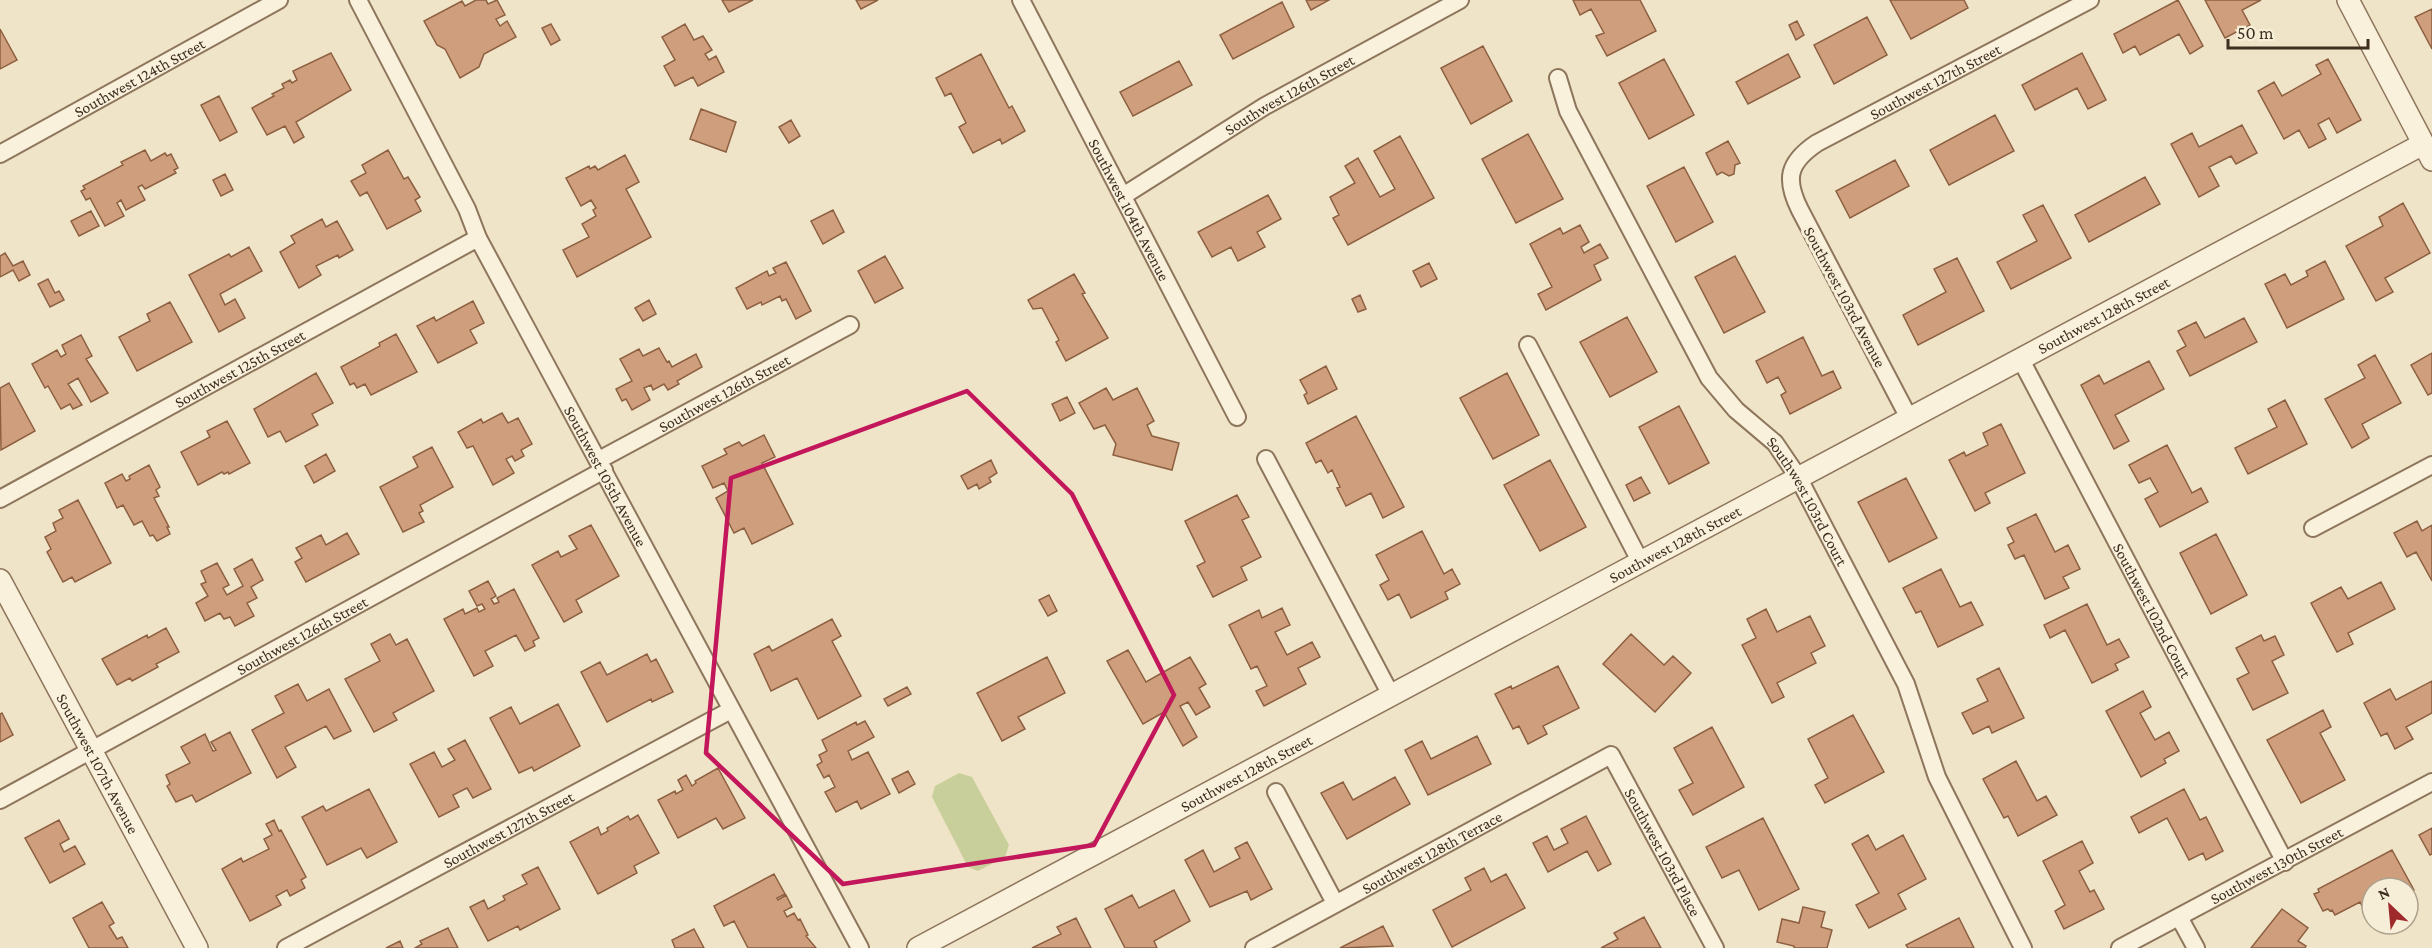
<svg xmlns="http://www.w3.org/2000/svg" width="2432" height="948" viewBox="0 0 2432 948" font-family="'Crimson Pro',serif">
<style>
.green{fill:#c9cf9b}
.building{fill:#cf9f7d;stroke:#8d5f41;stroke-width:1.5}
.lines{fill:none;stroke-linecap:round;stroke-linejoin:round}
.minor-casing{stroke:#8d765c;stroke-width:20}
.tertiary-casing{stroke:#8d765c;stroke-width:24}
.minor{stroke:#faf1dc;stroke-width:16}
.tertiary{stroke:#faf1dc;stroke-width:21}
.marked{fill:none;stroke:#c2185b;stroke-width:4.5;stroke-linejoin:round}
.labels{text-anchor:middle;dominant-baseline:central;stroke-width:6;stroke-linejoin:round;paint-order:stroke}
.street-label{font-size:16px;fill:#3d2e20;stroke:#f7eed8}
</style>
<rect width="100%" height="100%" fill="#f0e4c8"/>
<path class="green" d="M959 773 972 777 1009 845 1005 857 978 871 968 867 932 797 935 786Z"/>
<path class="building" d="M476 0H486L488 4 497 0 505 15 496 19 500 26 507 21 516 37 484 54 479 67 460 78 445 49 437 45 424 21 462 1 465 6Z
M722 0H753L729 12Z
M856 0H878L861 9Z
M1306 0H1329L1311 10Z
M1573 0H1640L1656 31 1607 56 1596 36 1604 33 1591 9 1580 15Z
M1890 0H1964L1968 8 1911 39Z
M2178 0 2203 46 2190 54 2179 34 2140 55 2135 46 2123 53 2114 34Z
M2205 0H2261L2242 10 2250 25 2225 38Z
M1282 2 1294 27 1233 59 1220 35Z
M2432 9V49L2415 17Z
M1867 17 1887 55 1834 84 1814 45Z
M1797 21 1804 35 1796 40 1789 25Z
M551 24 560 40 551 45 542 28Z
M685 24 694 40 703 36 712 50 705 54 709 60 716 56 724 72 698 86 693 77 675 86 664 66 675 60 662 37Z
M0 29 17 60 0 69Z
M1483 46 1512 101 1471 124 1441 68Z
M331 53 351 90 296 122 304 137 294 143 285 126 267 135 252 108 274 96 272 94 284 88 282 84 290 80 292 83 297 80 293 71Z
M2082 53 2106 100 2088 109 2077 88 2035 110 2022 85Z
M981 54 1009 108 1012 106 1025 131 1002 144 1000 139 973 153 959 127 966 123 951 93 945 96 936 78Z
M1788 54 1800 77 1748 104 1736 82Z
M1664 59 1694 115 1649 139 1619 83Z
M2328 59 2361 120 2337 133 2329 118 2318 124 2326 139 2309 148 2299 130 2284 139 2258 91 2274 82 2282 96 2321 74 2316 65Z
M1179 61 1192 85 1133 116 1120 92Z
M219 96 237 132 220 141 201 105Z
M701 109 736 122 726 152 690 139Z
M1995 115 2014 151 1949 185 1930 150Z
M791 120 800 136 789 143 779 127Z
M2242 125 2257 153 2236 164 2231 156 2209 167 2219 186 2199 197 2171 144 2192 133 2199 147Z
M1528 134 1563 199 1516 223 1482 159Z
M1400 136 1434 198 1348 245 1333 218 1339 215 1330 197 1355 183 1345 166 1358 158 1380 197 1395 189 1374 151Z
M1728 141 1740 163 1735 165 1734 174 1729 176 1722 172 1717 175 1706 153Z
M145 150 151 161 165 153 167 156 171 154 178 168 174 170 176 173 145 189 142 185 138 187 145 200 126 210 121 200 117 203 124 216 105 226 90 198 86 200 81 191 85 189 83 186 123 165 121 162Z
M388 150 404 179 408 177 420 197 415 200 421 211 387 229 367 192 360 196 351 181 366 173 362 165Z
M625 155 639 182 626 189 651 237 577 277 563 250 589 237 582 224 596 216 593 210 596 208 591 200 581 206 566 178 589 166 590 169 595 166 598 170Z
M1895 160 1909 186 1850 218 1836 191Z
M1684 167 1713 222 1676 242 1647 186Z
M225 174 233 190 221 196 213 180Z
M2145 177 2160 204 2089 242 2075 215Z
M1268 195 1281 219 1257 232 1265 247 1238 261 1231 247 1212 257 1198 232Z
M2403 203 2430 253 2385 278 2393 292 2376 301 2346 246 2383 226 2379 217Z
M2043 205 2071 258 2011 289 1997 262 2037 241 2023 215Z
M833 210 844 232 823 244 811 221Z
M91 211 99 226 79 236 71 221Z
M322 219 326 227 337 221 353 250 339 258 338 255 316 266 321 275 299 288 280 252 295 243 291 236Z
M1580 225 1589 242 1581 247 1584 253 1600 244 1608 258 1594 265 1601 280 1546 310 1538 294 1552 287 1530 244 1560 228 1563 234Z
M249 247 262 271 220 294 225 305 235 299 245 318 219 332 189 275 229 254 231 257Z
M5 253 13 266 23 261 30 275 19 281 13 270 0 277V256Z
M885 256 903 288 875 303 858 271Z
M1735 256 1765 312 1724 333 1695 277Z
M1957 258 1984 311 1918 345 1903 315 1946 292 1934 269Z
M2325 261 2344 299 2287 328 2265 284 2285 274 2291 285 2308 276 2306 271Z
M786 262 811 311 796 319 786 299 782 301 780 296 762 305 761 302 747 309 736 288 767 271 769 276 776 273 773 268Z
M1429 263 1437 279 1421 287 1413 271Z
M1074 274 1085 293 1082 294 1108 338 1066 361 1056 342 1059 340 1042 308 1033 309 1028 300Z
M48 279 55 293 59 291 64 300 50 307 38 284Z
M1360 295 1366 309 1358 312 1352 299Z
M649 300 656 314 643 321 635 308Z
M473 301 484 323 470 330 477 343 438 363 417 326 434 317 436 321Z
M170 302 192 342 137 371 119 337 150 321 147 314Z
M1627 317 1657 372 1610 397 1580 342Z
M2244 318 2257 342 2190 376 2177 351 2186 346 2178 331 2196 322 2205 338Z
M396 334 417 372 371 395 365 384 357 388 354 383 350 385 341 367 380 346 379 343Z
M81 335 92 356 86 359 108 393 91 402 78 378 68 384 82 405 73 409 70 404 61 409 48 386 45 388 32 364 57 350 61 357 66 354 62 345Z
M1803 337 1822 376 1833 371 1841 388 1790 414 1781 395 1786 392 1778 377 1767 383 1756 361Z
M659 348 667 362 669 361 672 367 696 354 702 367 677 381 679 384 668 390 664 384 653 390 651 385 644 388 650 400 632 410 626 399 622 401 616 389 632 381 620 359 639 349 643 356Z
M2432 353V393L2428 395 2411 365Z
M2375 355 2401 403 2362 424 2369 438 2352 448 2325 399 2365 378 2358 365Z
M2149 361 2164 389 2115 415 2129 441 2114 449 2081 385 2099 375 2104 384Z
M1326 366 1337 389 1308 404 1304 395 1307 393 1300 380Z
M316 373 333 403 312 414 318 425 286 442 280 431 268 437 254 409Z
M1507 373 1539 435 1493 459 1460 398Z
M9 383 35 431 1 450 0 388Z
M1106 388 1113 400 1137 388 1154 421 1147 425 1152 436 1179 443 1172 470 1113 455 1116 444 1105 425 1094 429 1079 403Z
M1067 397 1075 413 1060 421 1052 404Z
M2285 400 2307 444 2248 474 2235 448 2277 427 2268 409Z
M1679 406 1709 463 1669 484 1639 427Z
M502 413 508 423 518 418 532 444 521 450 524 456 515 461 512 456 506 459 514 473 493 485 473 446 467 448 458 432 481 419 483 423Z
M1356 416 1404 507 1383 518 1371 493 1346 506 1337 488 1340 487 1332 470 1328 473 1321 460 1316 463 1306 443Z
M227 421 250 463 229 474 228 472 224 474 222 472 198 485 181 452 210 437 207 431Z
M2001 424 2025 473 1985 493 1990 503 1975 511 1949 460 1964 452 1966 456 1988 445 1983 433Z
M764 435 775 457 762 463 793 524 752 544 744 528 734 533 716 498 728 491 724 483 713 488 702 466 727 454 724 449 739 442 742 446Z
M2167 445 2192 493 2201 488 2208 502 2160 527 2145 499 2158 492 2150 478 2139 483 2129 465Z
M432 447 453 487 420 505 423 511 419 513 424 522 403 532 380 487 418 467 413 457Z
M326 454 335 471 314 483 305 466Z
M991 460 997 473 989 478 991 482 979 489 977 484 968 489 961 476Z
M1550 460 1586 527 1540 551 1504 485Z
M149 465 160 487 156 490 159 496 154 498 169 527H167L170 534 157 541 153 535 150 536 142 521 134 525 123 505 117 508 105 483 122 474 126 481 130 479 129 476Z
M1641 477 1650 493 1634 501 1626 485Z
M1906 478 1937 538 1889 562 1858 502Z
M1237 495 1249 517 1242 520 1261 557 1241 567 1247 580 1213 597 1197 566 1205 562 1185 521Z
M78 500 111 563 75 582 72 577 63 582 47 552 51 549 45 537 56 531 53 523 63 518 59 510Z
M2036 514 2055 552 2068 545 2080 569 2063 577 2069 588 2045 599 2024 555 2015 559 2008 545 2014 542 2007 528Z
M2417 521 2422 531 2432 525V581L2416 552 2407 557 2394 533Z
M591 525 619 576 576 600 582 612 564 622 532 565 558 551 561 557 577 549 569 536Z
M1422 531 1444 574 1452 569 1460 584 1445 592 1448 599 1411 618 1399 594 1388 600 1380 585 1389 580 1376 555Z
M347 533 359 554 306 582 295 562 302 558 296 548 321 535 326 545Z
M2216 534 2247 595 2211 614 2180 553Z
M252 559 263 580 251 587 257 598 247 603 254 616 235 626 230 617 224 619 220 613 205 621 196 603 208 596 201 584 206 582 201 571 217 563 229 585 223 588 227 595 243 586 234 569Z
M1941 569 1960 607 1971 602 1983 625 1938 647 1921 611 1916 613 1903 588Z
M488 581 496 596 491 599 494 604 499 602 497 598 514 589 539 638 533 641 535 646 525 651 516 635 485 651 493 666 474 676 444 619 463 609 465 614 477 608 479 612 485 609 482 604 477 606 469 591Z
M2381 582 2395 609 2348 633 2353 644 2337 652 2311 603 2341 587 2348 599Z
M1049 595 1057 611 1048 616 1039 600Z
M2087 604 2107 645 2119 639 2129 657 2115 664 2118 670 2092 683 2065 630 2050 638 2044 625Z
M1282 608 1290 625 1275 632 1287 655 1312 642 1320 657 1298 668 1306 684 1264 706 1256 691 1267 686 1257 666 1251 669 1229 625 1259 610 1262 618Z
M1766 609 1777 632 1810 616 1825 646 1811 653 1816 663 1777 683 1784 697 1772 703 1742 645 1756 638 1747 619Z
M832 619 841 636 832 641 861 696 818 719 797 678 771 691 754 654 769 646 772 651Z
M166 628 179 652 156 664 158 667 132 681 130 678 117 685 102 659 147 635 148 638Z
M390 634 396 645 407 639 434 691 393 713 397 720 374 732 345 679 380 661 371 644Z
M1631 634 1664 665 1673 656 1691 673 1655 712 1603 664Z
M2261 635 2264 641 2275 636 2284 655 2272 661 2288 693 2253 710 2237 679 2249 673 2236 648Z
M1128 650 1146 682 1190 657 1206 684 1199 688 1210 707 1196 715 1188 702 1180 706 1197 737 1183 746 1164 712 1143 724 1107 661Z
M647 654 651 662 656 659 673 692 652 702 651 699 607 722 581 672 600 662 607 675Z
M1047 657 1065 693 1018 717 1025 729 1002 741 977 693Z
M1558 666 1579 708 1543 726 1547 734 1528 744 1519 726 1513 729 1495 694 1511 686 1512 689Z
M1999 668 2024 718 1992 733 1989 726 1973 734 1962 713 1988 701 1977 679Z
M2432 681V713L2406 727 2413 739 2395 749 2387 733 2381 736 2364 703 2390 689 2396 700Z
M298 684 307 701 329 689 351 731 334 739 326 726 285 747 296 767 277 778 252 730 284 713 275 696Z
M907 687 911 694 888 706 884 699Z
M2143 691 2151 707 2140 713 2155 740 2169 732 2179 751 2164 759 2166 763 2141 777 2106 711Z
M558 704 580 746 534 771 532 767 519 773 490 718 511 707 520 724Z
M2323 710 2331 727 2320 733 2345 780 2301 803 2267 740Z
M2 713 13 735 0 742V714Z
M1853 715 1884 772 1825 803 1815 785 1828 778 1808 739Z
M865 721 874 737 848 751 852 760 868 752 890 794 861 809 857 801 836 812 825 792 835 787 829 775 824 778 817 765 822 762 819 755 827 751 822 740 856 722 857 725Z
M1712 727 1744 787 1693 815 1679 790 1693 783 1674 748Z
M230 732 251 773 196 802 192 795 176 802 167 786 170 784 166 775 190 763 181 747 205 734 213 751 216 750 211 742Z
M1477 736 1491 764 1428 795 1405 750 1422 741 1431 759Z
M465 740 491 789 473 798 467 788 453 795 459 807 439 817 410 764 434 752 442 767 455 760 448 749Z
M2016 761 2037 801 2046 796 2057 815 2018 836 2008 816 2004 818 1983 779Z
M718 768 745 818 723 829 716 818 678 838 658 800 675 791 676 794 683 790 678 780 686 775 692 786 696 783 695 781Z
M908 771 915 784 899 793 892 779Z
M1395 777 1410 804 1347 839 1321 793 1343 782 1353 800Z
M369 789 397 842 367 858 361 848 327 865 302 817 323 806 326 811Z
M2184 789 2200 820 2206 817 2223 851 2206 860 2203 853 2189 860 2167 818 2139 833 2131 817Z
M638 815 659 853 634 866 637 873 598 894 570 842 598 827 601 835 608 831 607 828 628 816 630 820Z
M1586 816 1611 864 1598 871 1587 851 1548 872 1533 843 1547 836 1554 850 1568 843 1561 829Z
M1763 818 1799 889 1759 910 1739 870 1722 878 1706 847Z
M59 820 69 839 60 844 64 852 75 846 85 864 50 883 25 838Z
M274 820 279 831 281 830 306 877 301 880 305 888 290 896 287 890 276 896 281 905 250 921 222 869 241 858 243 862 269 849 264 839 272 835 266 824Z
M2432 828V854L2430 855 2419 835Z
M1868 835 1876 850 1903 835 1926 879 1898 894 1906 909 1869 928 1856 905 1879 893 1852 844Z
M2082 841 2093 863 2079 871 2090 892 2094 890 2104 909 2064 929 2055 911 2065 905 2043 861Z
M1247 842 1272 889 1251 900 1247 891 1210 907 1185 860 1203 850 1214 872 1240 858 1235 848Z
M2392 850 2414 890 2408 894V888H2372V905L2364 910 2360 902 2335 915 2332 910 2330 911 2328 909 2323 911 2314 894 2319 892 2318 889Z
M538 867 560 909 520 930 518 926 488 941 470 907 484 900 488 909 505 900 503 896 527 884 522 875Z
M1484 868 1491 882 1506 874 1525 908 1452 947 1433 910 1471 890 1465 878Z
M774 874 785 894 777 898 778 900 786 895 792 907 784 911 787 917 794 913 798 920 800 919 808 935 806 936 816 948H748L734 921 724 926 714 906Z
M1174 890 1190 921 1154 941 1157 948H1125L1105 909 1132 895 1139 908Z
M102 902 114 923 109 926 117 939 122 937 128 948H89L73 918Z
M1803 907 1825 912 1821 927 1832 930 1827 948H1794V946L1777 942 1782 919 1799 923Z
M2282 909 2308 928 2298 941 2306 946 2305 948H2251Z
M1644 917 1661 948H1601L1618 939 1614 933Z
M1076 918 1091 948H1032L1061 934 1057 927Z
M1959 918 1974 948H1908L1906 945Z
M1383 926 1393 946 1340 948Z
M448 928 458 948H415L422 944 420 941Z
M694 929 704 948H675L672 940Z
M400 941 403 948H386Z"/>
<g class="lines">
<defs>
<g id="minor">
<path id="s1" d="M358 0 467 209 478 238 860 948"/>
<path id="s2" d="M1021 0 1237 417"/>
<path id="s3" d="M1558 78 1568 111 1709 378 1736 410 1775 443 1798 477 1906 684 1937 777 2023 948"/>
<path id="s4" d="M0 154 279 0"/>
<path id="s5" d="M1123 196 1265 106 1460 0"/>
<path d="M1528 345 1640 561"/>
<path id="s6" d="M2020 358 2285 862"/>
<path id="s7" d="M1909 418 1800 210C1785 180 1787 163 1817 143L2090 0"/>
<path d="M1266 459 1391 695"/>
<path id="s8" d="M599 460 850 325"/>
<path id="s9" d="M0 499 478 238"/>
<path d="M2313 528 2432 465"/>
<path d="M1276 792 1335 903"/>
<path id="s10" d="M0 800 604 470"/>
<path d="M2179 917 2196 948"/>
<path id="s11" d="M286 948 731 710"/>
<path id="s12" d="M1254 948 1611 755 1715 948"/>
<path id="s13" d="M2120 948 2432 782"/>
</g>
<g id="tertiary">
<path d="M2348 0 2432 160"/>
<path id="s14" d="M0 580 197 948"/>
<path id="s15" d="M918 948 2423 144"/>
</g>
</defs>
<use href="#minor" class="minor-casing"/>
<use href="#tertiary" class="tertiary-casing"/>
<use href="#minor" class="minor"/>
<use href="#tertiary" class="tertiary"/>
</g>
<path class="marked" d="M967 391 1072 494 1174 695 1094 845 843 884 706 753 731 478Z"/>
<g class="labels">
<g class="street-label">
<text stroke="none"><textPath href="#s4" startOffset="159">Southwest 124th Street</textPath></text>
<text stroke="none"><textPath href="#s7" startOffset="447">Southwest 127th Street</textPath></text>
<text stroke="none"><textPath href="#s5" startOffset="195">Southwest 126th Street</textPath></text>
<text stroke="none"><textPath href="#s2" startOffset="236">Southwest 104th Avenue</textPath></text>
<text transform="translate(1845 297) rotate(62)">Southwest 103rd Avenue</text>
<text stroke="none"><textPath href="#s15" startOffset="1344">Southwest 128th Street</textPath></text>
<text stroke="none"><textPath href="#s9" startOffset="273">Southwest 125th Street</textPath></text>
<text stroke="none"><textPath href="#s8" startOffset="142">Southwest 126th Street</textPath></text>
<text stroke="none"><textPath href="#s1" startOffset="537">Southwest 105th Avenue</textPath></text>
<text stroke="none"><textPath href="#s3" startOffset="496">Southwest 103rd Court</textPath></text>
<text stroke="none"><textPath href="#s15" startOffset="858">Southwest 128th Street</textPath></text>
<text stroke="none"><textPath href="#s6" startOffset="285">Southwest 102nd Court</textPath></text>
<text stroke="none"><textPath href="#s10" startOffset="344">Southwest 126th Street</textPath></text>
<text stroke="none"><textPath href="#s14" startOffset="208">Southwest 107th Avenue</textPath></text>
<text stroke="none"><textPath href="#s15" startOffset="372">Southwest 128th Street</textPath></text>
<text stroke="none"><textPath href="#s11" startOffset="252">Southwest 127th Street</textPath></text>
<text stroke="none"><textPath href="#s12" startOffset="202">Southwest 128th Terrace</textPath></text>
<text stroke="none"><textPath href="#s12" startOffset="516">Southwest 103rd Place</textPath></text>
<text stroke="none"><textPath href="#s13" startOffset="177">Southwest 130th Street</textPath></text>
</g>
</g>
<g transform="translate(2390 906) rotate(334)"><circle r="28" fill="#f7eed8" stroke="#ada18e" stroke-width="1.5"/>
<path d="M0-4.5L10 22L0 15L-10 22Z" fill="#9e2a2b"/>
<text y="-9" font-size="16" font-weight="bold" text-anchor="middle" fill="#3d2e20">N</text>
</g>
<path d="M2228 39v9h140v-9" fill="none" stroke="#3d2e20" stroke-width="3"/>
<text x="2237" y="39" font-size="18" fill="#3d2e20" stroke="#f7eed8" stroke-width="4.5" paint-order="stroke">50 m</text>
</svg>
